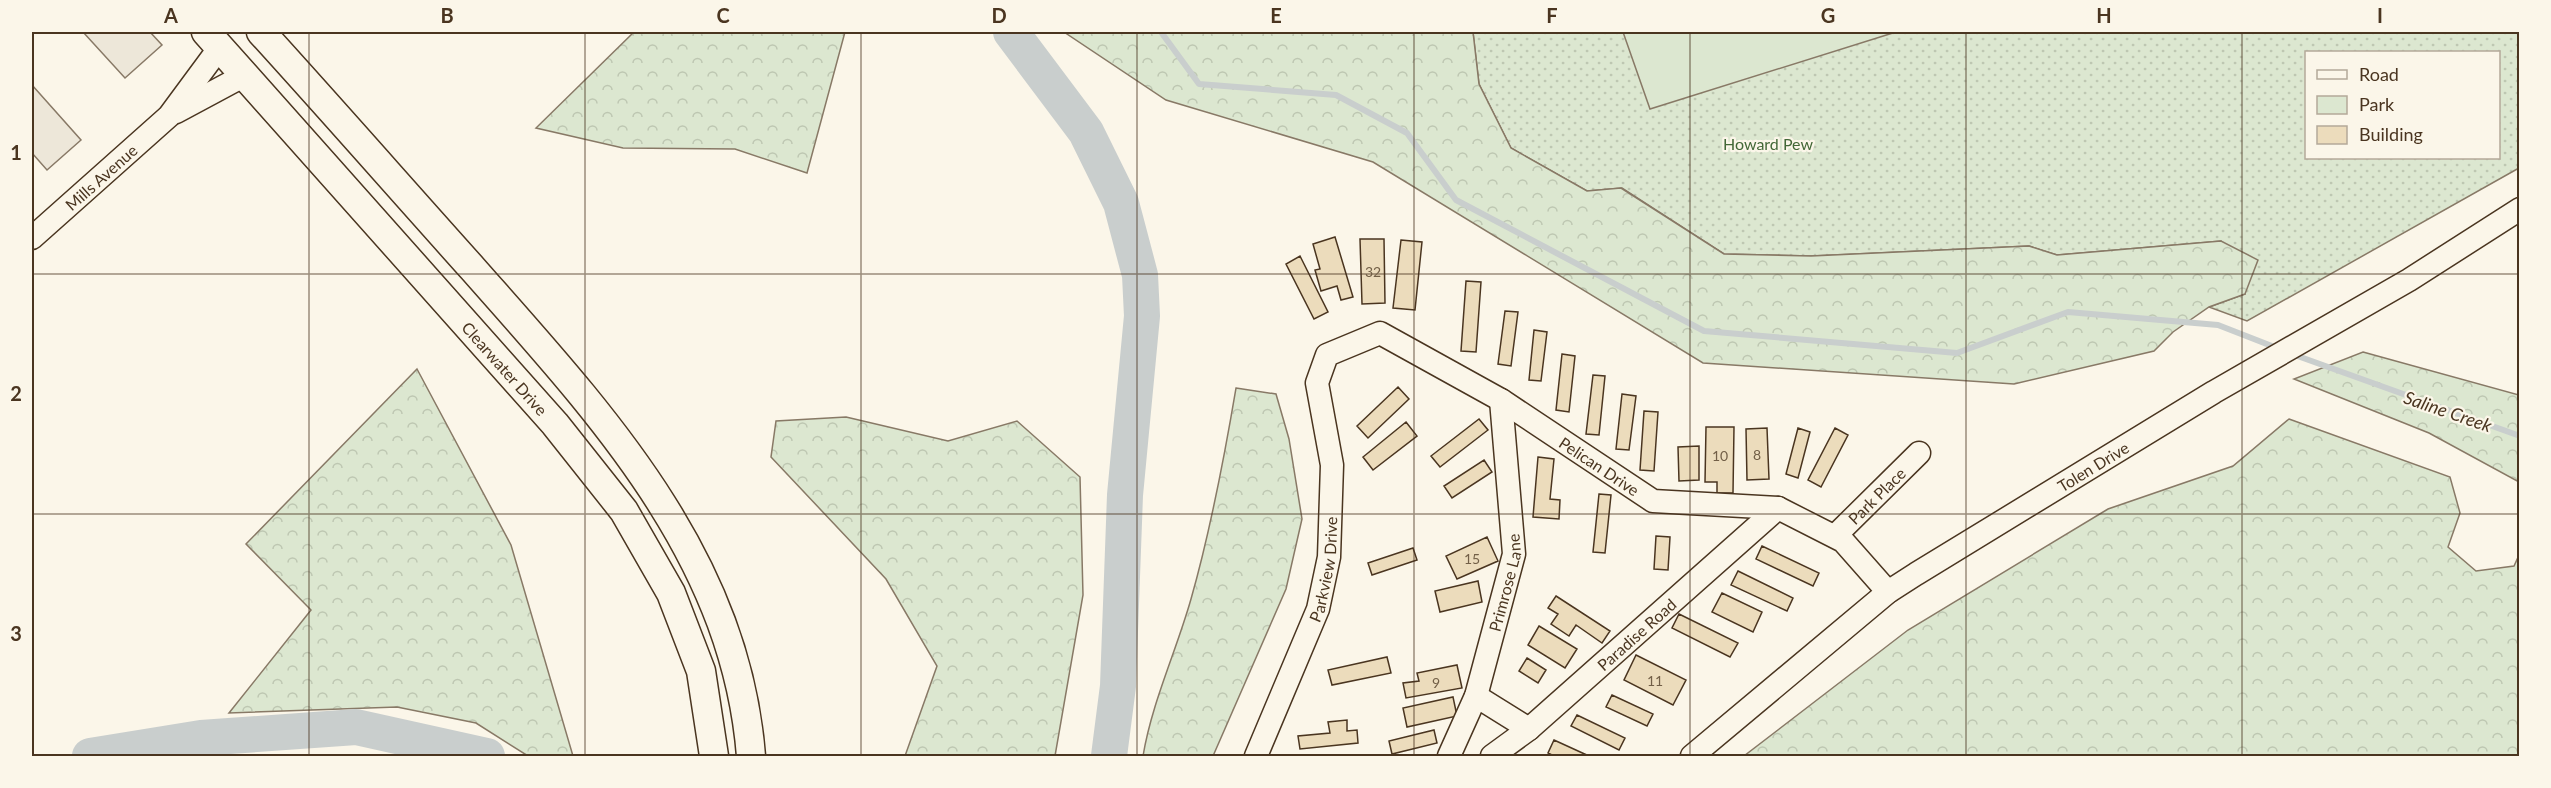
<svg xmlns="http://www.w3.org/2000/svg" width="2551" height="788" viewBox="0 0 2551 788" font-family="Lato,sans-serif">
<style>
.green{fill:url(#green-dots);stroke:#887966;stroke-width:1.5;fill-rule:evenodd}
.forest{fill:url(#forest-crowns);stroke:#887966;stroke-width:1.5}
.pitch{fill:#dce7d0;stroke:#887966;stroke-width:1.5}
.parking{fill:#ede7d9;stroke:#887966;stroke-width:1.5}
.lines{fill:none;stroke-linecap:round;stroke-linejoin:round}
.stream{stroke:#c9cecd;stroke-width:6}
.river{stroke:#c9cecd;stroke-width:36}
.building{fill:#ecdcbc;stroke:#4a3520;stroke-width:1.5}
.minor-casing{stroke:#4a3520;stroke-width:25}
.major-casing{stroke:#4a3520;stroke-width:31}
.minor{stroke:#fbf6e9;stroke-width:22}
.major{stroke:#fbf6e9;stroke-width:28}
.grid{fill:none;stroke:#4a3520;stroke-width:1.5;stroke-opacity:0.55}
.labels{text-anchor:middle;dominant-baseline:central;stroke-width:4.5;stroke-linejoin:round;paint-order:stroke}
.number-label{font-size:14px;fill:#725f47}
.park-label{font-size:16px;fill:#436837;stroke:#fbf6e9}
.street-label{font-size:16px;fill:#4a3520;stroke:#fbf6e9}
.water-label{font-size:18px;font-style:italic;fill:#4a3520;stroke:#fbf6e9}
.neatline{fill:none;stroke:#4a3520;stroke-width:2}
.grid-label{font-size:20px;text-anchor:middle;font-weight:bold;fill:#4a3520}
</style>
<defs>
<pattern id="green-dots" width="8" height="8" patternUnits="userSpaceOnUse" patternTransform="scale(1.5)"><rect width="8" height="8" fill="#dce7d0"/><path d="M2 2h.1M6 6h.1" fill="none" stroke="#bec7b2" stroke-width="1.8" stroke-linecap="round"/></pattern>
<pattern id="forest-crowns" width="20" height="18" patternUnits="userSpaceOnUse" patternTransform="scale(1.5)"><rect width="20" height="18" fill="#dce7d0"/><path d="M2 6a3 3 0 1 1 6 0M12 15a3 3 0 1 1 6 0" fill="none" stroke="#bec7b2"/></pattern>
</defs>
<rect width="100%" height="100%" fill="#fbf6e9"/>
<path class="green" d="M1473 32H2519V168L2247 321 2209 307 2245 294 2221 241 2057 255 2029 246 1811 256 1724 254 1622 188 1587 191 1511 148 1479 84ZM2306 52H2498V158H2306Z"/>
<path class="forest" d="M634 32H845L807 173 735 149 623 148 536 128Z
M1064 32H1473L1479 84 1511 148 1587 191 1621 188 1724 254 1811 256 2029 246 2057 255 2221 241 2258 260 2245 294 2209 307 2173 332 2154 351 2014 384 1703 363 1373 162 1166 100Z
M2363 352 2519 395V482L2429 433 2294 379Z
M417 369 511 545 573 756H528L476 723 397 707 229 713 311 610 246 544Z
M1236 388 1276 394 1289 439 1302 519 1286 589 1213 756H1143C1152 702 1176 652 1191 599 1211 529 1224 459 1236 388Z
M846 417 948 441 1017 421 1080 477 1083 595 1055 756H905L937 666 886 579 771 457 776 421Z
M2289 419 2450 477 2460 513 2448 547 2476 571 2514 566 2519 555V756H1744L1908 630 2108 509 2233 466Z"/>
<path class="pitch" d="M1623 32H1896L1650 109Z"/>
<path class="parking" d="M83 32H150L162 45 125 78Z
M32 85 81 140 47 170 32 153Z"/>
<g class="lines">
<path class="stream" d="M1161 32 1199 84 1336 95 1407 133 1456 200 1704 331 1957 353 2068 312 2218 325 2277 348
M2292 354 2520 436"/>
<path class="river" d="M1011 32 1086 132 1121 203 1140 275 1142 316 1125 495 1118 686 1109 756
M90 756 201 738 356 727 487 756"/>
</g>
<path class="building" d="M1335 237 1353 297 1341 300 1337 286 1321 291 1315 270 1320 269 1313 244Z
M1360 239H1384L1385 303 1362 304Z
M1401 240 1422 242 1415 310 1393 308Z
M1300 256 1328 312 1314 319 1286 264Z
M1466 281 1481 282 1476 352 1461 351Z
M1505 311 1518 312 1511 366 1498 364Z
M1534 330 1547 332 1541 381 1529 380Z
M1562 354 1575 356 1569 412 1556 410Z
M1593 375 1605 376 1599 435 1586 434Z
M1398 387 1409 399 1368 438 1357 426Z
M1622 394 1636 396 1629 450 1616 449Z
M1644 411 1658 412 1654 471 1640 470Z
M1479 419 1488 430 1440 467 1431 456Z
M1406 422 1417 436 1373 470 1363 457Z
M1706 427H1734L1733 493H1717V482H1705Z
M1767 428 1769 479 1747 480 1746 429Z
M1798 428 1810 432 1798 478 1786 474Z
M1835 428 1848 435 1821 487 1808 480Z
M1699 446V480L1679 481 1678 447Z
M1538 457 1554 459 1550 499 1560 500 1559 519 1533 517Z
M1484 460 1492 472 1452 498 1444 486Z
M1599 494 1611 495 1605 553 1593 552Z
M1656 536 1670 537 1668 570 1654 569Z
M1487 537 1498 561 1457 579 1446 556Z
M1762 546 1819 573 1813 586 1756 559Z
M1413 548 1417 560 1372 575 1368 563Z
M1738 571 1793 598 1787 611 1731 585Z
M1478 581 1482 602 1440 612 1435 591Z
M1722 593 1762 612 1753 632 1712 612Z
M1556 596 1610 631 1602 643 1576 625 1569 636 1551 624 1558 614 1548 608Z
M1679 614 1738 643 1730 657 1672 628Z
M1539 626 1577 649 1565 668 1528 645Z
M1636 655 1686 680 1673 705 1624 680Z
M1387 657 1391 673 1332 685 1328 670Z
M1527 658 1546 670 1538 683 1519 671Z
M1457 665 1462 688 1406 698 1403 683 1419 681 1417 673Z
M1612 695 1653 714 1647 726 1606 707Z
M1453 697 1457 716 1407 727 1403 708Z
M1577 715 1625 738 1619 750 1571 726Z
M1347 720V731L1357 730 1358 743 1300 749 1298 736 1330 733 1328 722Z
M1434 730 1437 743 1392 754 1389 741Z
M1554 740 1589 756H1554L1548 753Z"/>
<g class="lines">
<defs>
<g id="minor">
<path d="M176 112 245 75"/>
<path id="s1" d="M32 238 169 116 220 47"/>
<path id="s2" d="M1835 536 1919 453"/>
<path d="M1476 696 1529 729"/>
<path id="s3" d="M1256 756 1318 609 1329 557 1332 465 1317 383 1327 355 1380 333 1501 400 1653 501 1778 508 1843 541 1888 592"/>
<path id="s4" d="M1449 756 1476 696 1514 554 1501 400"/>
<path id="s5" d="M1492 756 1529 729 1778 508"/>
<path id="s6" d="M1692 756 1888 592 1916 574 2214 392 2409 280 2520 209"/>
</g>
<g id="major">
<path id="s7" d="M206 32 555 424 624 511 671 593 701 671 714 756"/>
<path d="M261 32C332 110 402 190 473 269 600 413 735 555 751 756"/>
</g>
</defs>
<use href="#minor" class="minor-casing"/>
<use href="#major" class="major-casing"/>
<use href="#minor" class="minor"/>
<use href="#major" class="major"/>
</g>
<path class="grid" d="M309 32V756M585 32V756M861 32V756M1137 32V756M1414 32V756M1690 32V756M1966 32V756M2242 32V756M32 274H2520M32 514H2520"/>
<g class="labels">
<g class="number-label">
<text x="1373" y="271">32</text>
<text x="1757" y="454">8</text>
<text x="1720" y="455">10</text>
<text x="1472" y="558">15</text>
<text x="1655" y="680">11</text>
<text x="1436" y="682">9</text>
</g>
<g class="park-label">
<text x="1768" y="143">Howard Pew</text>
</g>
<g class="street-label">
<text stroke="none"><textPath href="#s1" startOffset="92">Mills Avenue</textPath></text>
<text stroke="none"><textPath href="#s7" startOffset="450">Clearwater Drive</textPath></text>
<text stroke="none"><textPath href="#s3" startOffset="732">Pelican Drive</textPath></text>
<text stroke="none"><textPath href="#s6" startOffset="496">Tolen Drive</textPath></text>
<text stroke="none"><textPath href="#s2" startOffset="58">Park Place</textPath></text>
<text stroke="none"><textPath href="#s3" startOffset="200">Parkview Drive</textPath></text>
<text stroke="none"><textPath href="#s4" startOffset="183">Primrose Lane</textPath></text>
<text stroke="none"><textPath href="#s5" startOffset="189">Paradise Road</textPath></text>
</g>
<g class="water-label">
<text transform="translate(2448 411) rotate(19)">Saline Creek</text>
</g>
</g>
<rect width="2551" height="788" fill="none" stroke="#fbf6e9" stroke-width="66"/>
<rect x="2305" y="51" width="195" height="108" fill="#fbf6e9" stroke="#b4a999" stroke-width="1.5"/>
<rect x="2317" y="70" width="30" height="9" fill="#fbf6e9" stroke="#b4a999" stroke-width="1.5"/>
<text x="2359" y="81" font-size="18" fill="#4a3520">Road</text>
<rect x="2317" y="96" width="30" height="18" fill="#dce7d0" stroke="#b4a999" stroke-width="1.5"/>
<text x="2359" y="111" font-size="18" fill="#4a3520">Park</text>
<rect x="2317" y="126" width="30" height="18" fill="#ecdcbc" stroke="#b4a999" stroke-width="1.5"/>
<text x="2359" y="141" font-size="18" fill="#4a3520">Building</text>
<rect x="33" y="33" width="2485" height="722" class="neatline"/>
<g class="grid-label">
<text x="171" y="23">A</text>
<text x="447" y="23">B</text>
<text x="723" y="23">C</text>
<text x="999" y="23">D</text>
<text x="1276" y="23">E</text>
<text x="1552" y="23">F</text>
<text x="1828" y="23">G</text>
<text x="2104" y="23">H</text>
<text x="2380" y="23">I</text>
<text x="16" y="160">1</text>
<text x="16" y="401">2</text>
<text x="16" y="641">3</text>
</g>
</svg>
